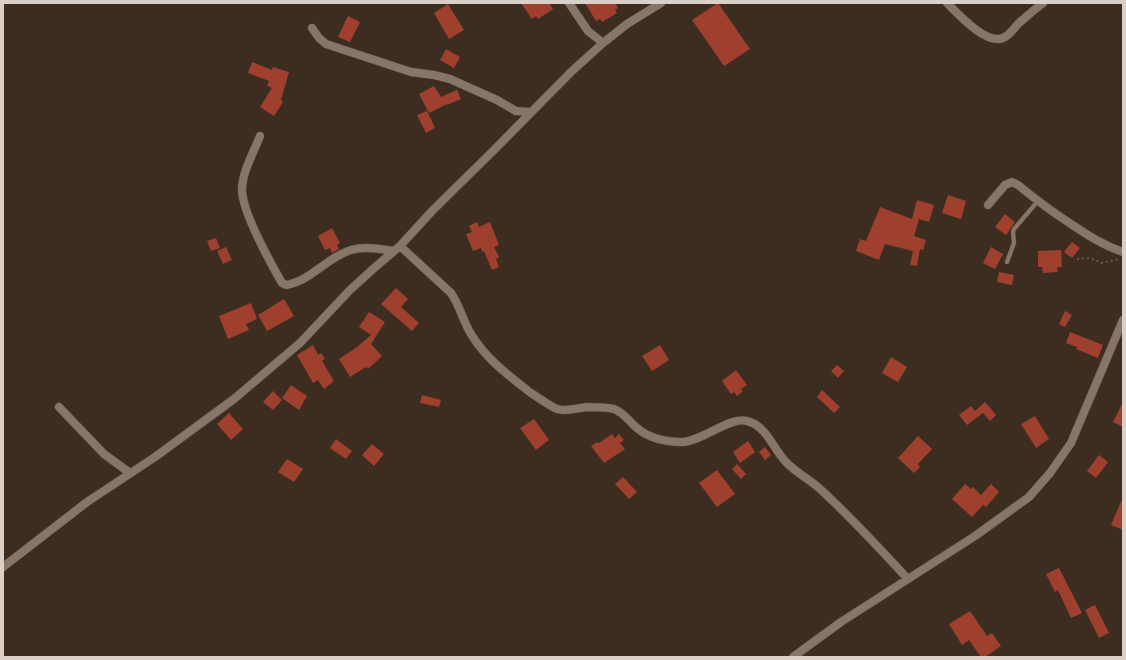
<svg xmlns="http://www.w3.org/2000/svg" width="1126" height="660" viewBox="0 0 1126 660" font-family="Quicksand,sans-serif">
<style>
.building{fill:#9f402f}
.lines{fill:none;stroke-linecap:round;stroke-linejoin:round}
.service-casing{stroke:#56493e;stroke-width:5}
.minor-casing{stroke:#56493e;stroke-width:9}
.path{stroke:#6f6257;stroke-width:1.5;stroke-dasharray:2 3;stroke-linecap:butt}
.service{stroke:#877567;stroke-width:4}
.minor{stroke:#877567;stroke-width:8}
</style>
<rect width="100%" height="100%" fill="#3c2d20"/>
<path class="building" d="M521 3H549L553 9 538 19 536 16 532 19Z
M585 3H615L618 8 615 10 617 13 602 22 600 19 596 21Z
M718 3 750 49 724 66 692 20Z
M448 4 464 30 449 39 434 13Z
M348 16 360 22 350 42 338 37Z
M446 49 460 57 454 68 440 60Z
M252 62 272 70 273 67 289 72 281 100 283 102 274 116 260 107 272 88 267 86 269 81 248 73Z
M434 86 441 97 457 90 461 99 447 105V104L429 113 419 94Z
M427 111 435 128 426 133 417 115Z
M948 195 966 201 961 219 942 213Z
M917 200 934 205 929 222 919 219 914 236 926 240 923 250 920 249 917 266 910 265 913 251 885 244 879 260 856 251 860 239 866 241 880 207 912 219Z
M1005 214 1015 222 1006 235 995 227Z
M477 222 479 227 490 222 499 245 494 247 499 257 496 259 499 267 492 270 484 251 482 252 481 248 473 251 466 234 472 232 469 226Z
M332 228 340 243 337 245 339 249 332 253 330 248 325 250 318 236Z
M216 238 220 248 211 251 207 241Z
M1072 242 1080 248 1072 258 1064 252Z
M226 247 232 260 223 264 217 251Z
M991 247 1003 254 995 269 983 263Z
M1061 250 1062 267H1057L1058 272 1043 273 1042 267H1038V251Z
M999 272 1014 275 1012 285 997 282Z
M396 288 408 299 401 307 419 323 412 331 381 304Z
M284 299 294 316 267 331 258 315Z
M251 303 257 319 246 324 249 330 228 339 219 316Z
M1065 311 1072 315 1065 327 1059 324Z
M369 312 385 322 371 344 382 356 368 369 366 367 350 377 339 359 357 347 371 335 359 327Z
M1070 332 1103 345 1098 358 1076 349 1077 347 1066 343Z
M313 345 318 355 321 353 325 359 322 361 334 381 324 389 318 380 313 383 297 355Z
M660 345 669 360 652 371 642 356Z
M891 357 907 367 898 382 882 373Z
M837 365 844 371 838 378 831 371Z
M736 370 747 385 741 389 743 391 737 396 734 392 731 394 722 381Z
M291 385 307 396 299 410 282 398Z
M822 390 840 407 834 413 817 397Z
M273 391 282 400 273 410 263 402Z
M422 395 441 400 439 407 420 403Z
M985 402 996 415 990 421 983 413 967 425 959 415 971 406 975 411Z
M1123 402V427L1113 422Z
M229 413 243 429 231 440 217 424Z
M1035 416 1049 439 1036 448 1021 424Z
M534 419 549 440 536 450 520 428Z
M612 434 615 438 619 434 624 440 620 443 625 449 604 463 591 446 597 442 599 443Z
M918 436 932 449 918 464 920 467 914 473 898 458Z
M336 439 352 451 346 459 330 448Z
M748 441 755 452 740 463 733 452Z
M372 444 384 454 374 466 362 455Z
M765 447 771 455 765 460 759 452Z
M1099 455 1108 462 1096 478 1087 471Z
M287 459 303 469 294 482 278 472Z
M737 464 746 474 741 479 732 469Z
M717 470 735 494 717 507 699 483Z
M623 477 637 492 629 499 615 484Z
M965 484 971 489 973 487 981 495 991 484 999 492 986 507 983 505 972 517 952 499Z
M1123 497V530L1111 525Z
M1059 568 1082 613 1071 618 1058 590 1055 592 1046 574Z
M1095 605 1109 633 1099 638 1085 610Z
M970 611 987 636 992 633 1001 646 985 657H981L969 640 962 645 949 624Z"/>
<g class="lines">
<defs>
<path id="service" d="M1007 262 1014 243 1013 232 1014 229 1038 201"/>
<path id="minor" d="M569 3 588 31 603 43
M947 3C958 14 986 45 1003 38 1010 35 1014 28 1019 23 1027 16 1035 9 1043 3
M312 28 319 38 326 44 411 72 434 75 450 79 497 100 516 111 530 112
M260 136C254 152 243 170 242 188 241 211 270 262 282 283L286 285C311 281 327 257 351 250 364 246 381 249 394 251
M988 205 1005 185 1012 182 1018 185C1034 198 1051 211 1068 222 1086 234 1102 245 1123 252
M400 246 451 293C460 306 463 321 471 334 485 358 509 376 531 393 539 398 548 405 557 409 567 412 577 408 587 407 596 407 605 407 614 409 623 412 630 422 637 428 650 439 666 442 682 442 701 442 730 416 747 421 767 426 773 449 786 462 795 472 809 479 819 488 850 516 879 548 908 579
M59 407 104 454 130 473
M3 567 87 502 155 457 234 399 300 343 350 290 373 269 400 246 432 211 493 151 572 71 603 43 627 24 661 3
M793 657 841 622 975 536 1029 497 1050 473 1071 443 1123 320"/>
</defs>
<use href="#service" class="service-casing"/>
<use href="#minor" class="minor-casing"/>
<path class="path" d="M1077 259 1090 258 1102 263 1119 259"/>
<use href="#service" class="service"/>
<use href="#minor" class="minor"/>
</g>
<rect width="1126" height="660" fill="none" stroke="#dad0c8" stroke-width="8"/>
</svg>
